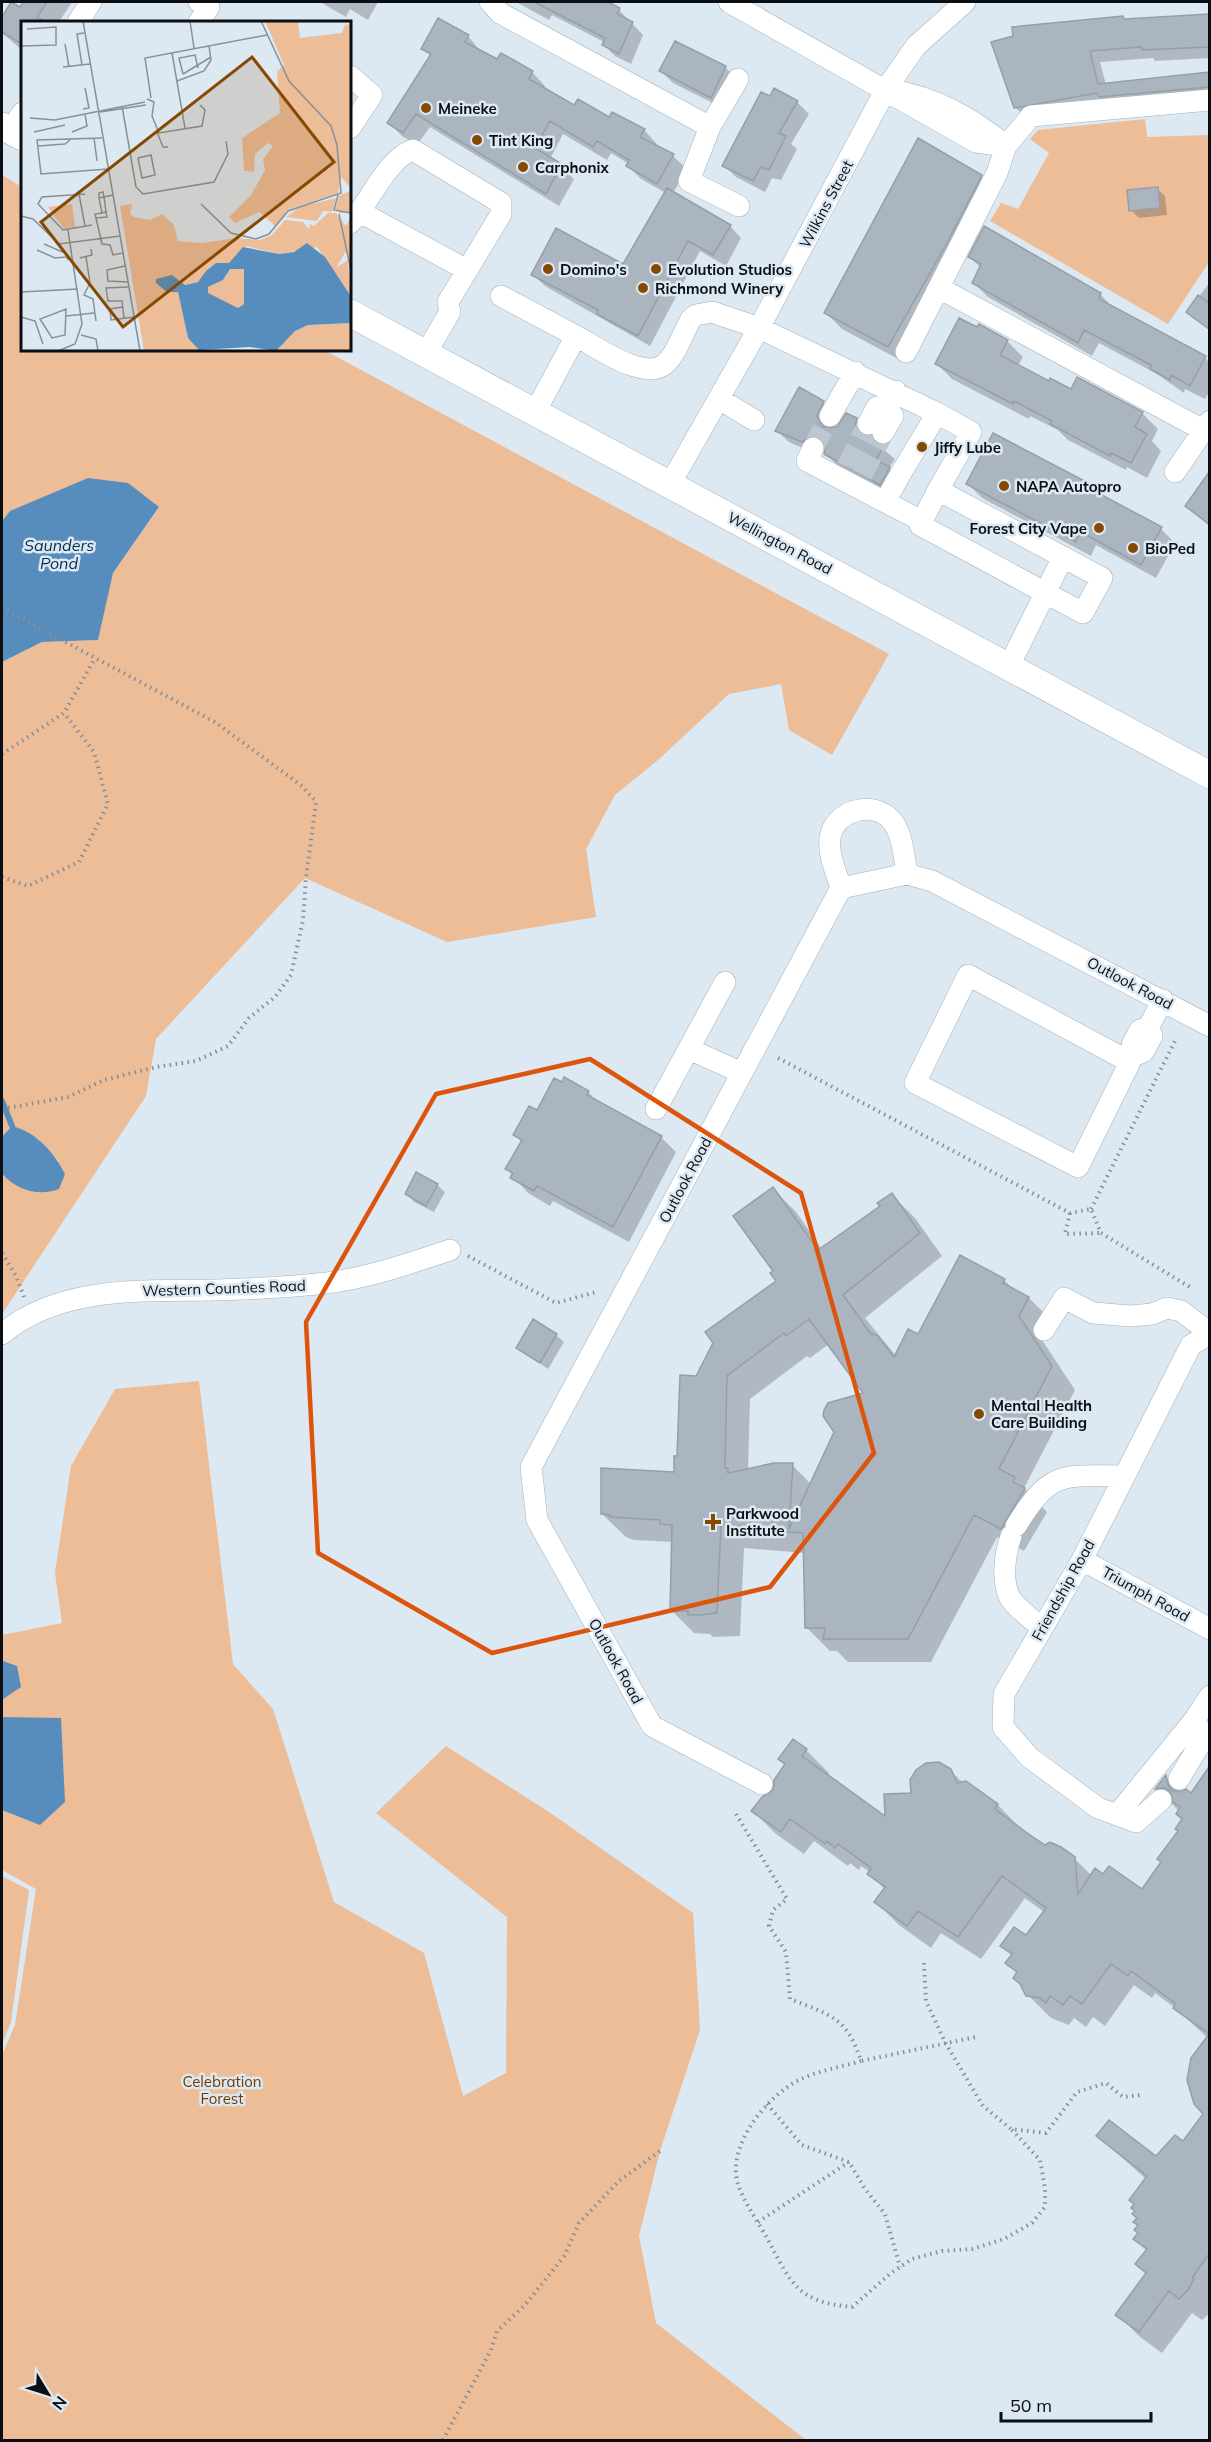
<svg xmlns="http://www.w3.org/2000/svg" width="1211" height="2442" viewBox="0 0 1211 2442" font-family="Mulish,sans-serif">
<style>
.green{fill:#edbd98}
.water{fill:#578dbc}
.shadow{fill:#0003;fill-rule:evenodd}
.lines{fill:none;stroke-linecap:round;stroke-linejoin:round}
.stream{stroke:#578dbc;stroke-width:6}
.building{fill:#abb5bf;stroke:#949fa8;stroke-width:1.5;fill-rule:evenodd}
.minor-tunnel{stroke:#bdc7d1;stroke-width:21;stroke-dasharray:21 10;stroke-linecap:butt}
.minor-casing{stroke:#a5b0ba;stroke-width:22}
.major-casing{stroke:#a5b0ba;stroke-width:28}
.path{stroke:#868e96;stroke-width:4;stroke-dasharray:1.5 4.5;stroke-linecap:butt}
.minor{stroke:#fff;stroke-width:21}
.major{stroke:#fff;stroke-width:27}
.marked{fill:none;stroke:#dd550c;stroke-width:4.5;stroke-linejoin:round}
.poi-dot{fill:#854903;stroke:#dce8f2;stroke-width:2}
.labels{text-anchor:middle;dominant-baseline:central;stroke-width:5;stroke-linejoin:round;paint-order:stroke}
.poi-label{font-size:15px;font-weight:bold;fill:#0b0f13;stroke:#dce8f2;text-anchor:start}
.street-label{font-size:15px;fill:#0b0f13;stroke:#dce8f2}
.park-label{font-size:15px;fill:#713d01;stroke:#dce8f2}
.water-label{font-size:16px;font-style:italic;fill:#002c4b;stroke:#dce8f2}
.inset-road{fill:none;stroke:#889199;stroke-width:1.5}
.view{fill:#854903;fill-opacity:0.15;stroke:#854903;stroke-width:3}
.inset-edge{fill:none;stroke:#0b0f13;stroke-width:3}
</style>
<rect width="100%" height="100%" fill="#dce8f2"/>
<path class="green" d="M1145 119 1147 137 1209 135V262L1168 324 990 221 1001 203 1018 209 1049 153 1030 139 1038 130Z
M2 175 22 187V350H324L889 654 832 755 789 730 781 684 729 694 658 760 615 795 586 849 596 917 447 942 305 878 156 1039 146 1096 2 1314V1174L4 1177 59 1161 38 1139 12 1127 2 1137V662L42 642 97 640 113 573 159 508 10 511 2 521Z
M199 1381 233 1664 273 1709 334 1902 424 1953 463 2096 506 2073 507 1917 376 1813 446 1746 552 1814 693 1913 700 2030 660 2151 639 2236 656 2323 806 2440H2V2055L15 2025 36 1889 2 1870V1635L62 1623 55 1573 71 1466 115 1389Z
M2 1876 29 1890 11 2022 2 2044Z"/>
<path class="water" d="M88 478 128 483 159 507 113 573 98 640 42 642 2 662V521L10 511Z
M12 1126C36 1132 54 1152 65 1174L59 1189C38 1197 17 1190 2 1174V1137Z
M3 1661 17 1666 21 1687 3 1699Z
M2 1717 61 1718 65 1802 40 1825 2 1810Z"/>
<path class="shadow" d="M25 2H72L59 22H22V50L2 33V20L12 4 20 9Z
M320 2H378L368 20 350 9 346 17Z
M516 2H604L619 10 643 35 631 64 615 56 603 44 604 42 552 15 549 20Z
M1210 16V58L1155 61 1153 58 1100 62 1106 85 1210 74V100L1027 119 1015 107V38L1125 20Z
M439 20 468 36 481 52 532 72 545 86 543 89 574 107 644 130 657 144 656 147 673 156 687 169 673 193 730 226 741 238 726 266 700 251 650 346 545 286 533 274 624 266 666 193 641 179 628 166 629 164 611 153 607 160 563 134 550 159 574 179 559 206 430 127 417 145 402 136 389 123 431 57 423 48Z
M676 43 725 67 737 79 723 108 673 83 661 71Z
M775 90 797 102 809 114 791 144 797 149 781 180 772 178 765 192 736 177 724 165Z
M981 176 996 192 904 362 842 329 826 313Z
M1157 189 1165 196 1167 215 1139 218 1131 210Z
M985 228 1101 295 1115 310 1205 358 1210 363V391L1205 399 1185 389 1184 393 1157 374 1099 343 1092 356 988 297 974 283 981 268 970 257Z
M1210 282V331L1188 311Z
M1007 341 1023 357 1018 366 1049 383 1071 391 1078 379 1142 413 1158 429 1152 441 1161 451 1147 478 1127 467 1126 470 1068 440 1058 430 1030 416 1029 419 952 379 937 364Z
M823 402 835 414 829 429 838 428 856 420 868 432V437L895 459 889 468 900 480 892 495 838 466 826 454 827 447 814 453 789 442 777 431Z
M1210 475V527L1187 506Z
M968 484 1099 490 1110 502 1161 529 1175 543 1156 578 1096 545 1091 556 982 498Z
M588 1092 599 1103 661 1137 676 1152 629 1242 553 1201 550 1206 528 1193 507 1169 522 1142 515 1135Z
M437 1185 445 1192 434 1212 414 1202 407 1194Z
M773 1189 796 1212 822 1249 882 1206 892 1195 915 1218 942 1256 865 1318 896 1356 918 1336 1004 1280 1015 1291 1029 1298 1052 1321 1042 1340 1075 1390 1024 1488 1047 1512 1024 1551 997 1537 931 1662H848L837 1651H830L806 1627 805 1553 744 1548 740 1636 713 1637 710 1634 694 1633 671 1610 673 1542 634 1540 626 1537 602 1514 675 1473 697 1377 779 1281 775 1271ZM829 1344 865 1394 812 1485 792 1465 748 1470 750 1399 807 1356 810 1358Z
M556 1335 564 1342 548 1369 518 1348Z
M806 1750 829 1773 827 1776 887 1819 913 1794 950 1770 963 1783 998 1805 1020 1828 1045 1847 1074 1858 1092 1876H1103L1142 1891 1163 1862 1184 1820 1179 1811 1157 1789 1166 1777 1181 1792 1191 1795 1202 1780 1210 1785V2313L1202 2320 1192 2313 1162 2353 1140 2337 1117 2314 1147 2274 1137 2264 1147 2251 1135 2239 1139 2233 1136 2211 1146 2179 1098 2136 1156 2158 1184 2143 1205 2114 1208 2038 1175 2008 1155 1993 1152 1998 1134 1985 1105 2026 1093 2017 1086 2027 1074 2018 1069 2025 1051 2018 1028 1995 1018 1974 1007 1963 1012 1956 1002 1945 1026 1937 1044 1912 1025 1898 981 1959 941 1933 931 1948 899 1925 876 1902 885 1890 870 1872 861 1866 859 1870 850 1863 848 1866 814 1841 804 1854 776 1834 753 1811 774 1791 786 1766 780 1759Z"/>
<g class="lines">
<path class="stream" d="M2 1101 12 1126"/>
</g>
<path class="building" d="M11 2 20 7 23 2H47L37 17 46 22H22V44L2 32V17Z
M534 2H608L620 8 617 14 633 22 619 54 602 45 605 38Z
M1209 14V47L1142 50 1141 47 1090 51 1098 84 1209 72V87L1099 97 1097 93 1014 108 991 42 1013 36 1012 27 1123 16 1124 19Z
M438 18 469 35 465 42 497 59 501 53 533 71 529 79 574 105 578 99 609 117 612 112 645 129 640 137 674 154 657 184 626 166 629 160 597 141 593 147 550 121 535 148 562 164 546 194 416 114 403 133 387 123 431 54 421 49Z
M675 41 726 66 711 98 659 71Z
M774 88 798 101 779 133 786 136 769 170 761 167 753 181 722 166 761 92 770 96Z
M918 138 982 175 946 245 888 347 824 313Z
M1158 187 1160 208 1129 211 1127 190Z
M667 188 731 225 713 255 688 241 638 336 597 314 598 310 531 275 556 228 623 264Z
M984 226 1101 293 1099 299 1206 356 1190 386 1171 375 1170 380 1150 369 1151 365 1084 330 1078 343 972 283 981 264 968 257Z
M1198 295 1209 303V329L1186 312Z
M959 318 977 327 979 324 1008 340 1000 355 1049 381 1050 378 1071 389 1077 377 1143 412 1135 427 1147 434 1131 463 1111 453 1110 456 1050 424 1052 421 1014 401 1013 404 935 364Z
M799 387 824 401 817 416 823 427H837L846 413 857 418 855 425 862 435 871 436 876 444 884 446 876 460 890 467 880 485 824 454 826 446 819 437 811 435 802 442 775 431Z
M993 433 1100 489 1098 493 1162 527 1141 565 1081 532 1076 542 966 484Z
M1209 472V524L1185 506Z
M564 1077 589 1091 587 1095 662 1136 613 1227 537 1186 534 1191 510 1178 513 1173 505 1169 522 1140 513 1135 529 1106 537 1110 554 1078 562 1082Z
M416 1172 438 1184 426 1206 405 1194Z
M773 1187 818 1250 880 1206 877 1203 892 1193 920 1233 843 1295 871 1334 877 1335 894 1357 908 1329 918 1334 960 1255 1005 1279 1003 1283 1029 1297 1019 1316 1052 1366 999 1469 1015 1477 1013 1482 1025 1488 1001 1529 974 1515 908 1639H823L825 1628H805L803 1533 772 1531V1528L721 1525 717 1613 700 1615H688V1611H670L672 1525 660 1524V1520L610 1517V1515L601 1514V1468L674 1472V1456H677L680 1375 696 1376 713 1343 705 1332 776 1281 770 1273 773 1271 733 1216ZM809 1319 863 1393 828 1403 824 1410 823 1416 834 1432 789 1529 793 1463H774L728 1473V1468H725L727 1376 784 1333 786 1336Z
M533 1319 557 1334 540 1363 516 1348Z
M793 1739 807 1749 802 1756 885 1816 884 1794 911 1793 910 1780 916 1770 926 1763 939 1762 951 1769 957 1783 966 1781 998 1804 995 1809 1030 1835 1045 1845 1050 1842 1061 1847 1075 1857 1078 1894 1095 1868 1103 1874 1109 1866 1142 1889 1161 1862 1157 1859 1178 1831 1175 1829 1182 1819 1176 1814 1180 1807 1173 1802 1170 1791 1164 1788 1155 1789 1166 1775 1168 1785 1172 1790 1179 1792 1186 1789 1191 1793 1209 1767V2254L1192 2278 1194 2279 1188 2290 1179 2299 1169 2291 1139 2332 1115 2315 1146 2273 1135 2264 1147 2249 1133 2239 1138 2233 1134 2230 1138 2225 1133 2222 1137 2218 1132 2214 1135 2211 1131 2208 1134 2204 1129 2200 1147 2176 1096 2136 1109 2120 1156 2156 1175 2135 1183 2141 1203 2114 1194 2104 1187 2080 1191 2058 1209 2034 1173 2008 1176 2004 1131 1971 1128 1976 1111 1964 1082 2004 1070 1996 1063 2005 1050 1996 1046 2003 1040 1998 1026 1996 1020 1984 1013 1978 1017 1972 1005 1963 1012 1954 1000 1946 1014 1927 1026 1935 1046 1908 1002 1876 958 1937 918 1911 907 1926 874 1902 885 1887 867 1874 871 1868 838 1844 835 1848 827 1841 825 1844 790 1819 781 1832 751 1811 762 1797 773 1790 774 1780 785 1764 778 1759Z"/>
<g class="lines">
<path class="minor-tunnel" d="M813 448 830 416
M847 467 868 424
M862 475 883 433"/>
<defs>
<path id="minor" d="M199 2 209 7 199 22
M490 2 500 13 710 127
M729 2 976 142 1006 146
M78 22 91 2
M350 76 372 95 350 128
M738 79 710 127 689 181 739 206
M892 90C937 98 970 117 1005 145
M11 131 22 113
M360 212 467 270
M350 223C369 204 387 158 413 150L501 203V214L448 302 450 312 426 353
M939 288 1203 430
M501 296 576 336
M906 352 997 173 1006 146 1031 116 1210 100
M719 399 754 420
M535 412 576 336C595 346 645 382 665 364 677 354 683 332 691 319L696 315 712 312 759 328 937 413
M830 416 855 372
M868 424 877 407H887L896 391
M883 433 893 416 887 407
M813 448 807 461 885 502
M1175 472 1210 421
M670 484 759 328 886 89 916 46 965 2
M922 521 885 502C901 471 920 443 937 413L971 432 938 490
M1009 666 1063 557 1102 578 1083 613 920 525 938 490 1063 557
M841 888C836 872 828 855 830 838 834 810 874 799 892 821 903 834 904 858 907 874
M1148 1028 1152 1036 1143 1052 1133 1056 1132 1045 1140 1030 1148 1028 1163 1000
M689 1049 742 1073
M1130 1062 968 975 915 1083 1078 1167 1130 1062 1133 1056
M656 1109 725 982
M1044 1330 1064 1298 1093 1313 1131 1316 1152 1314 1167 1308 1181 1311 1210 1333
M2 1334C60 1285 145 1291 217 1290 253 1289 290 1287 326 1283 369 1278 410 1263 450 1250
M1016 1526C1051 1469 1062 1476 1124 1476
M1011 1536C1005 1554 1001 1580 1010 1598 1017 1609 1032 1619 1042 1628
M1082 1560 1210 1629
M1179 1779 1203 1739 1195 1719 1210 1696
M762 1784 652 1726 537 1520 531 1467 841 888 907 874 932 881 1210 1026
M1161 1800 1136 1822 1098 1808 1029 1757 1003 1727 1004 1694 1082 1560 1191 1345 1210 1334
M1117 1815 1195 1719"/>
<path id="major" d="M2 126 22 137
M350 313 1210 775"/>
</defs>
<use href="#minor" class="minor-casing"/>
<use href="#major" class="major-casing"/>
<path class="path" d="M2 608 215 722 302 786 316 802 306 878 303 920 291 975 275 997 249 1018 228 1046 196 1061 156 1067 104 1080 68 1097 2 1109
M2 754 64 713 95 658
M2 877 28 886 79 862 108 804 94 752 64 713
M778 1058 1070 1213 1091 1209 1101 1233 1193 1289
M1091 1209 1176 1039
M1070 1213 1065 1234 1101 1233
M2 1253 16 1276 24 1297
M468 1256 556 1303 596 1292
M736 1814 787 1899 773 1910 769 1926 786 1952 790 1999C830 2015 847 2017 861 2061L976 2037
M924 1963 926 2001 946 2044 983 2106 1011 2129 1046 2133 1077 2092 1106 2083 1123 2097 1141 2095
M861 2061C841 2067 817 2071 799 2080 767 2096 726 2146 738 2184 744 2203 759 2223 768 2240 792 2285 798 2302 852 2307L891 2273 912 2259 942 2251 972 2249 1004 2239 1032 2223 1045 2207V2188L1040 2160 1011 2129
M767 2104 802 2145 849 2162 865 2189 885 2214 900 2267
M758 2222 849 2162
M443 2440 491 2350 497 2331 525 2305 565 2255 579 2223 619 2181 660 2151"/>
<use href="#minor" class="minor"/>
<use href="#major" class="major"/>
</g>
<path class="marked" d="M590 1059 801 1193 874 1453 770 1587 492 1653 318 1553 306 1322 436 1094Z"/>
<g class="poi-dot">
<circle cx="426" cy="108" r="6"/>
<circle cx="477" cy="140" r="6"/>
<circle cx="523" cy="167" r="6"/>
<circle cx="548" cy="269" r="6"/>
<circle cx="656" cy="269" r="6"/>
<circle cx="643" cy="288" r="6"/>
<circle cx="922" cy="447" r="6"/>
<circle cx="1004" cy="486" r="6"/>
<circle cx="1099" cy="528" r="6"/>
<circle cx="1133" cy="548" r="6"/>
<circle cx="979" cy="1414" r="6"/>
<path d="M710 1513h6v6h6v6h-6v6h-6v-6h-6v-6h6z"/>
</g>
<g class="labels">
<g class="poi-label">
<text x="438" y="108">Meineke</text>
<text x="489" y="140">Tint King</text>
<text x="535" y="167">Carphonix</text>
<text x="560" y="269">Domino's</text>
<text x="668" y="269">Evolution Studios</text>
<text x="655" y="288">Richmond Winery</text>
<text x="934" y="447">Jiffy Lube</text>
<text x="1016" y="486">NAPA Autopro</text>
<text x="1087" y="528" text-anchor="end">Forest City Vape</text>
<text x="1145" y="548">BioPed</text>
<text x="991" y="1405">Mental Health<tspan x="991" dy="17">Care Building</tspan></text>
<text x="726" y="1513">Parkwood<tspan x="726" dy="17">Institute</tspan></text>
</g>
<g class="street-label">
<text transform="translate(826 204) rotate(-62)">Wilkins Street</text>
<text transform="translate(780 543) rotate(28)">Wellington Road</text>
<text transform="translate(1130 983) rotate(28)">Outlook Road</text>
<text transform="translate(685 1180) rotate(-62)">Outlook Road</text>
<text transform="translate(224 1288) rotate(-2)">Western Counties Road</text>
<text transform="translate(1063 1590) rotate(-61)">Friendship Road</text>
<text transform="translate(1146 1594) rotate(29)">Triumph Road</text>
<text transform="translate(616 1661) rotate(61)">Outlook Road</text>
</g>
<g class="park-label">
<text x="222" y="2081">Celebration<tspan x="222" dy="17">Forest</tspan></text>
</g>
<g class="water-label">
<text x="59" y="545">Saunders<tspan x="59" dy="18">Pond</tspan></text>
</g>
</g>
<g transform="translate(21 21)">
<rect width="330" height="330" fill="#dce8f2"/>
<path d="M244 0H277L279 17 321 12 324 4 330 3V167L320 156 317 172 266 189 255 206 238 191 214 202 208 196 230 174 244 149 242 138 252 125 247 122 234 133 233 151 223 150 221 117 259 92 256 51 263 44ZM330 170V192H319L314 188 316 182 319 174ZM315 177 311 191 302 190 296 200 265 196 279 186ZM51 183 54 206 43 208 27 186ZM111 183 109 193 113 196 129 199 141 193 153 204 157 220 181 222 215 217 239 219 251 214 264 199 282 201 288 208 289 203 293 205 307 192H315L325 205 330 195V246L325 230 315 247 327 239 330 288 329 274 296 226 258 233 225 225 208 242H195L177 261 164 264 155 259 151 271H157L167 317 179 330H123L99 185ZM223 247V283L217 287 187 273V266L202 259 209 248ZM330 302V330H255L274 310 287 304Z" fill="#edbd98"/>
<path d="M286 222 304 236 329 274 330 302 287 304 274 310 255 330 229 326 178 329 167 317 157 271H146L135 262V258L151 254 164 264 177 261 185 250 195 242H208L222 226 258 233 273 231ZM209 248H223V283L217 287 187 272V266L202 259Z" fill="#578dbc" fill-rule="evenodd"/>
<path class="inset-road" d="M62 0 119 330M169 0 173 27M44 23 48 46M0 25 35 24V6L6 8M151 32 164 107M61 44 56 13 63 12M42 46 69 43M162 53 158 37 174 34 177 47M162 53 190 36M156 60 183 50 190 39 188 25M130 77 124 37 246 14M126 78 133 81 131 95 138 112 181 105 184 89 179 84M101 85 115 166 122 173 193 161 207 133 205 120M62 88 68 87 64 67M79 91 125 84M9 97 34 99 124 81M13 111 44 104M51 111 66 105 64 93M136 111 142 126H147M73 117 76 140M81 117 16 119 20 153 87 148M17 125 44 123 49 119M117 137 130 134 134 154 121 157 117 137M58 173 64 205M64 173 21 176 17 183 42 209 71 204M317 174 313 189 330 192M78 177 81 192 85 191 83 176 82 171 78 172V177L83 176 92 174M180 183 210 212 235 218 248 213 267 190 320 172 316 124 310 105 268 60 240 0M81 192 74 193 75 197 86 196 85 191M318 193 330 250M0 195 12 198 38 223 99 215M75 197 81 223 89 224 92 234 102 232M23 223 44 232 47 239M16 229 34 237 45 236M65 236 69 262 63 274 72 278 75 300M59 237 71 234 70 228M104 245 86 249 87 260 107 261M0 271 57 268M102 286 89 288 90 299 113 296M45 288 44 314 31 317 19 298ZM45 295 73 292M0 296 14 300 22 323M103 297 101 280H87L85 267 107 266M60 314 75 318 77 330M37 330 54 323 61 303 47 209"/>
<path class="view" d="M231 36 313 141 102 306 20 201Z"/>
<rect width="330" height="330" class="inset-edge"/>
</g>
<rect width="1211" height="2442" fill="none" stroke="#0b0f13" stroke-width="6"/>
<g transform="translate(48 2394) rotate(128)" stroke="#dce8f2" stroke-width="4.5" paint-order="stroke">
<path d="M0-4.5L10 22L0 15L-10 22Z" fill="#0b0f13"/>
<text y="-9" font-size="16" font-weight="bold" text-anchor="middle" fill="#0b0f13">N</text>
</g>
<path d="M1001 2412v9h150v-9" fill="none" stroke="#0b0f13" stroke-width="3"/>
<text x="1010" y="2412" font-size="18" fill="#0b0f13" stroke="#dce8f2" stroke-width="4.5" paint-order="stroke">50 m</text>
</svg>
